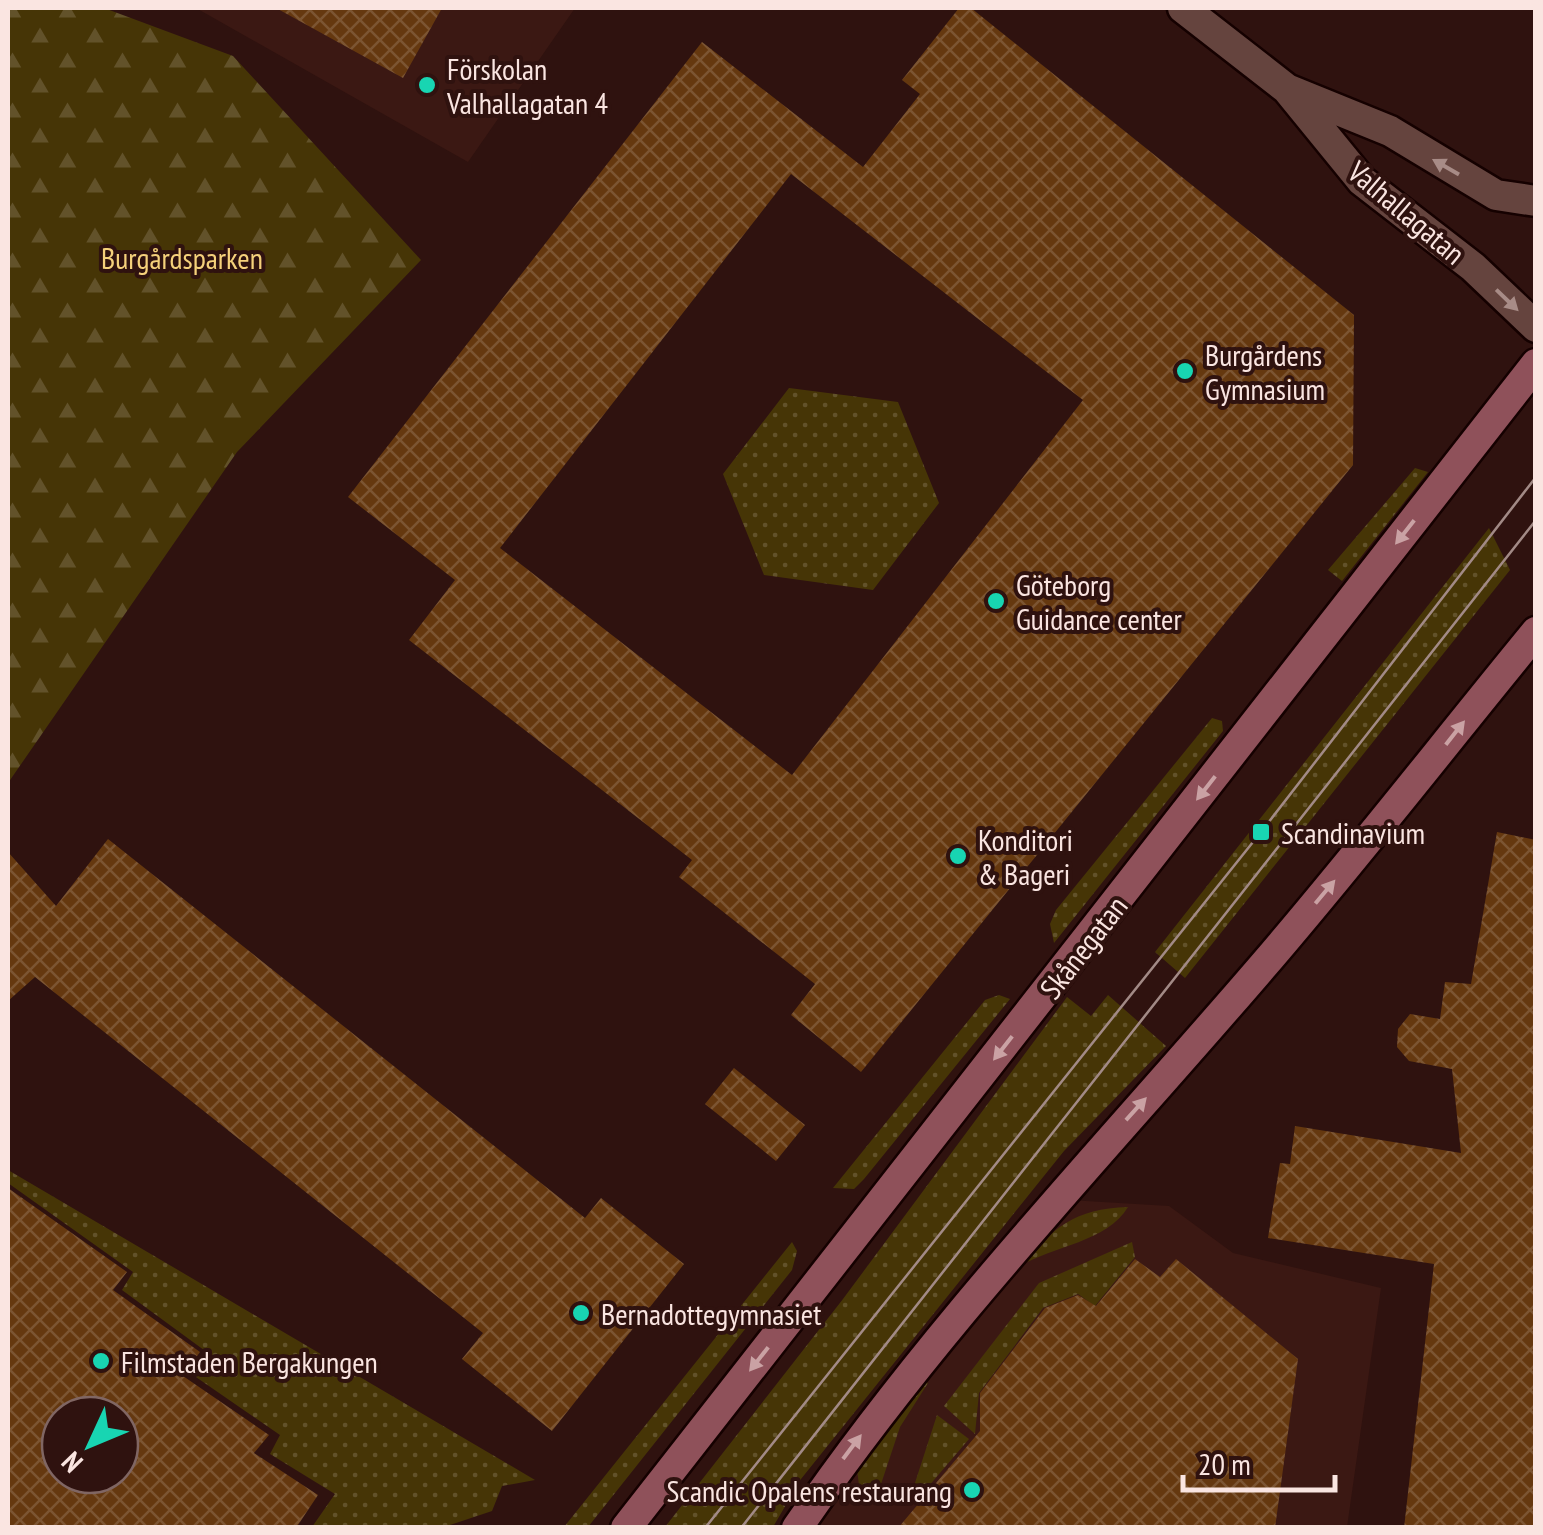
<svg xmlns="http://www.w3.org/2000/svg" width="1543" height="1535" viewBox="0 0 1543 1535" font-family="'PT Sans Narrow',sans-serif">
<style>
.built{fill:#3b1813}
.grass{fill:url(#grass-dots)}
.forest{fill:url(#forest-firs)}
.building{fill:url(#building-cross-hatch);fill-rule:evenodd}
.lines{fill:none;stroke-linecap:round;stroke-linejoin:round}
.minor-casing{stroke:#150100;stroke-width:35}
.secondary-casing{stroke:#150100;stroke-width:35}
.minor{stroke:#65443e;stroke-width:30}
.secondary{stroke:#8f515a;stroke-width:30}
.tram{stroke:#a28a86;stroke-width:2.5}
.oneway{fill:#a88c87}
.oneway2{fill:#caa2a4}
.poi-dot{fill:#18d5b2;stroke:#2f120f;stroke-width:4}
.labels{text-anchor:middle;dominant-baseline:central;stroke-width:8;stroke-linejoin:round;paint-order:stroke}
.poi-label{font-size:30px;fill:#fae5e1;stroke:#2f120f;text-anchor:start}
.street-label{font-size:30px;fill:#fae5e1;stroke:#2f120f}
.park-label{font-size:30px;fill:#f5d17b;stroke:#2f120f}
</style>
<defs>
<pattern id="grass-dots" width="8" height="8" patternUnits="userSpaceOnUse" patternTransform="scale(2.5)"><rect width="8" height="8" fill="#463506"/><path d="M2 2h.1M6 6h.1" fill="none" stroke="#62522a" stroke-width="1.8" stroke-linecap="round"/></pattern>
<pattern id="forest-firs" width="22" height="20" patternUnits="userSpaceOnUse" patternTransform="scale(2.5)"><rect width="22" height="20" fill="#463506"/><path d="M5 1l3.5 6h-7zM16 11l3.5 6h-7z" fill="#62522a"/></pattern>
<pattern id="building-cross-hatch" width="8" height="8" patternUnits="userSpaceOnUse" patternTransform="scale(2.5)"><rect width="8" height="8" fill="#65380f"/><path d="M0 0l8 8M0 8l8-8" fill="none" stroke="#7c5532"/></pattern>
</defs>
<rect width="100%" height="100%" fill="#2f120f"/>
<path class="built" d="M196 8H575L468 162Z
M1069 1200 1169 1206 1233 1253 1381 1288 1347 1527 808 1528Z"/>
<path class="grass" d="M789 388 898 402 939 503 873 590 764 575 723 474Z
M1415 468 1428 472 1342 581 1328 570Z
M1489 528 1510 570 1185 978 1155 952Z
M1212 718 1222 721 1223 731 1054 943 1050 924 1056 910Z
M999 995 1010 999 864 1179 854 1189 833 1188 985 1000Z
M1108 995 1166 1046 1064 1151 801 1479 773 1527H665L843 1299 1067 997 1091 1016Z
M8 1170 535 1480 502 1486 492 1511 444 1527H312L335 1494 270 1454 280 1435 193 1375 208 1353 122 1290 133 1272 8 1183Z
M1128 1207C1107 1242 1053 1246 1020 1266 1054 1227 1074 1209 1128 1207Z
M792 1242 797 1251 792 1270 588 1527H564Z
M1132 1242 1135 1257 1095 1306 1078 1294 1043 1308 979 1393 975 1434 944 1406 1039 1283Z
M925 1381 928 1383 900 1427 876 1499 859 1485 857 1469Z
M937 1415 969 1439 922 1494 913 1489Z"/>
<path class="forest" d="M8 8H104L233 56 421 260 237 452 8 783Z"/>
<path class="building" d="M276 8H442L403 78Z
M959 8H971L1354 315 1353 465 861 1072 791 1015 815 984 679 877 692 860 409 640 455 580 348 497 702 42 863 167 920 94 902 80ZM791 174 1083 400 792 775 500 548Z
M1497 832 1536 840V1528H1404L1434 1264 1268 1238 1280 1163 1290 1164 1295 1126 1461 1153 1452 1069 1409 1061 1397 1047 1398 1029 1410 1014 1440 1019 1445 982 1471 984Z
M108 839 585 1218 601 1198 684 1264 552 1431 462 1359 483 1333 35 977 8 1001V852L56 906Z
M734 1068 805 1125 776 1161 705 1104Z
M8 1188 127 1272 113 1290 200 1352 183 1376 269 1435 254 1453 318 1495 296 1528H8ZM60 1415H120V1475H60Z
M1135 1259 1160 1277 1176 1259 1298 1359 1275 1528H898L980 1431V1393L1045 1308 1078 1295 1096 1306Z"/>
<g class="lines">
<defs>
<path id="minor" d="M1183 8 1287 89 1362 181 1473 267 1536 327
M1289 90 1390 131 1496 195 1536 201"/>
<path id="secondary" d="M626 1528 1536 364
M797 1528C935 1327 1104 1151 1262 967 1356 858 1444 744 1536 632"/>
</defs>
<use href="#minor" class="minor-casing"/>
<use href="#secondary" class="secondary-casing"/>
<use href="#minor" class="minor"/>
<use href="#secondary" class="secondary"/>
<path class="tram" d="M705 1528 1261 832 1536 477
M741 1528 1536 520"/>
</g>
<defs><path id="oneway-solid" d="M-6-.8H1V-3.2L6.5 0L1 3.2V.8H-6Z" transform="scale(2.5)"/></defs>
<g class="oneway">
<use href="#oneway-solid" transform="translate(1446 167) rotate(-150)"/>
<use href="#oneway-solid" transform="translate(1507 300) rotate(44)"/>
</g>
<g class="oneway2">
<use href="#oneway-solid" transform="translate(1405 532) rotate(128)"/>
<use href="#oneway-solid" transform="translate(1455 733) rotate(-52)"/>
<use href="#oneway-solid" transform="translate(1206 788) rotate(128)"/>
<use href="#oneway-solid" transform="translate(1325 892) rotate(-50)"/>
<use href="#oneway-solid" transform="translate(1003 1048) rotate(128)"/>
<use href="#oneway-solid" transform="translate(1136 1109) rotate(-48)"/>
<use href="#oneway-solid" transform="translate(759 1359) rotate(128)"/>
<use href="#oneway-solid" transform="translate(852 1447) rotate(-53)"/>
</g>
<g class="poi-dot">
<circle cx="427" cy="85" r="10"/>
<circle cx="1185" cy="371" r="10"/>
<circle cx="996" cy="601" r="10"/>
<rect x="1251" y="822" width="20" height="20" rx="5"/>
<circle cx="958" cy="856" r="10"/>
<circle cx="581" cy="1313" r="10"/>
<circle cx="101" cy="1361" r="10"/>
<circle cx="972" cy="1490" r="10"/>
</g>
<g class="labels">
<g class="poi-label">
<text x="447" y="68">Förskolan<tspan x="447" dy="34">Valhallagatan 4</tspan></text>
<text x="1205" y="354">Burgårdens<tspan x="1205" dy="34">Gymnasium</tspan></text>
<text x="1016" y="584">Göteborg<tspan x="1016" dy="34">Guidance center</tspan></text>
<text x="1281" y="832">Scandinavium</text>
<text x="978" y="839">Konditori<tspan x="978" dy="34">&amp; Bageri</tspan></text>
<text x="601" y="1313">Bernadottegymnasiet</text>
<text x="121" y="1361">Filmstaden Bergakungen</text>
<text x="952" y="1490" text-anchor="end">Scandic Opalens restaurang</text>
</g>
<g class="street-label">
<text transform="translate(1407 212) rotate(40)">Valhallagatan</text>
<text transform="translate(1083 947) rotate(-52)">Skånegatan</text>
</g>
<g class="park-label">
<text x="182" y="257">Burgårdsparken</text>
</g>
</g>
<rect width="1543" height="1535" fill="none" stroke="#fae5e1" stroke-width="20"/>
<g transform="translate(90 1445) rotate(226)"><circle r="48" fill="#2f120f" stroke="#806663" stroke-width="2.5"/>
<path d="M0-8L18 38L0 25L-18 38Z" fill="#18d5b2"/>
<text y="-15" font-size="28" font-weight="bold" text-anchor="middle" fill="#fae5e1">N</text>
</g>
<path d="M1183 1475v15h152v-15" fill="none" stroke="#fae5e1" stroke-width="5"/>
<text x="1198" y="1475" font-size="30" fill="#fae5e1" stroke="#2f120f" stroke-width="8" paint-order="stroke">20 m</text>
</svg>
